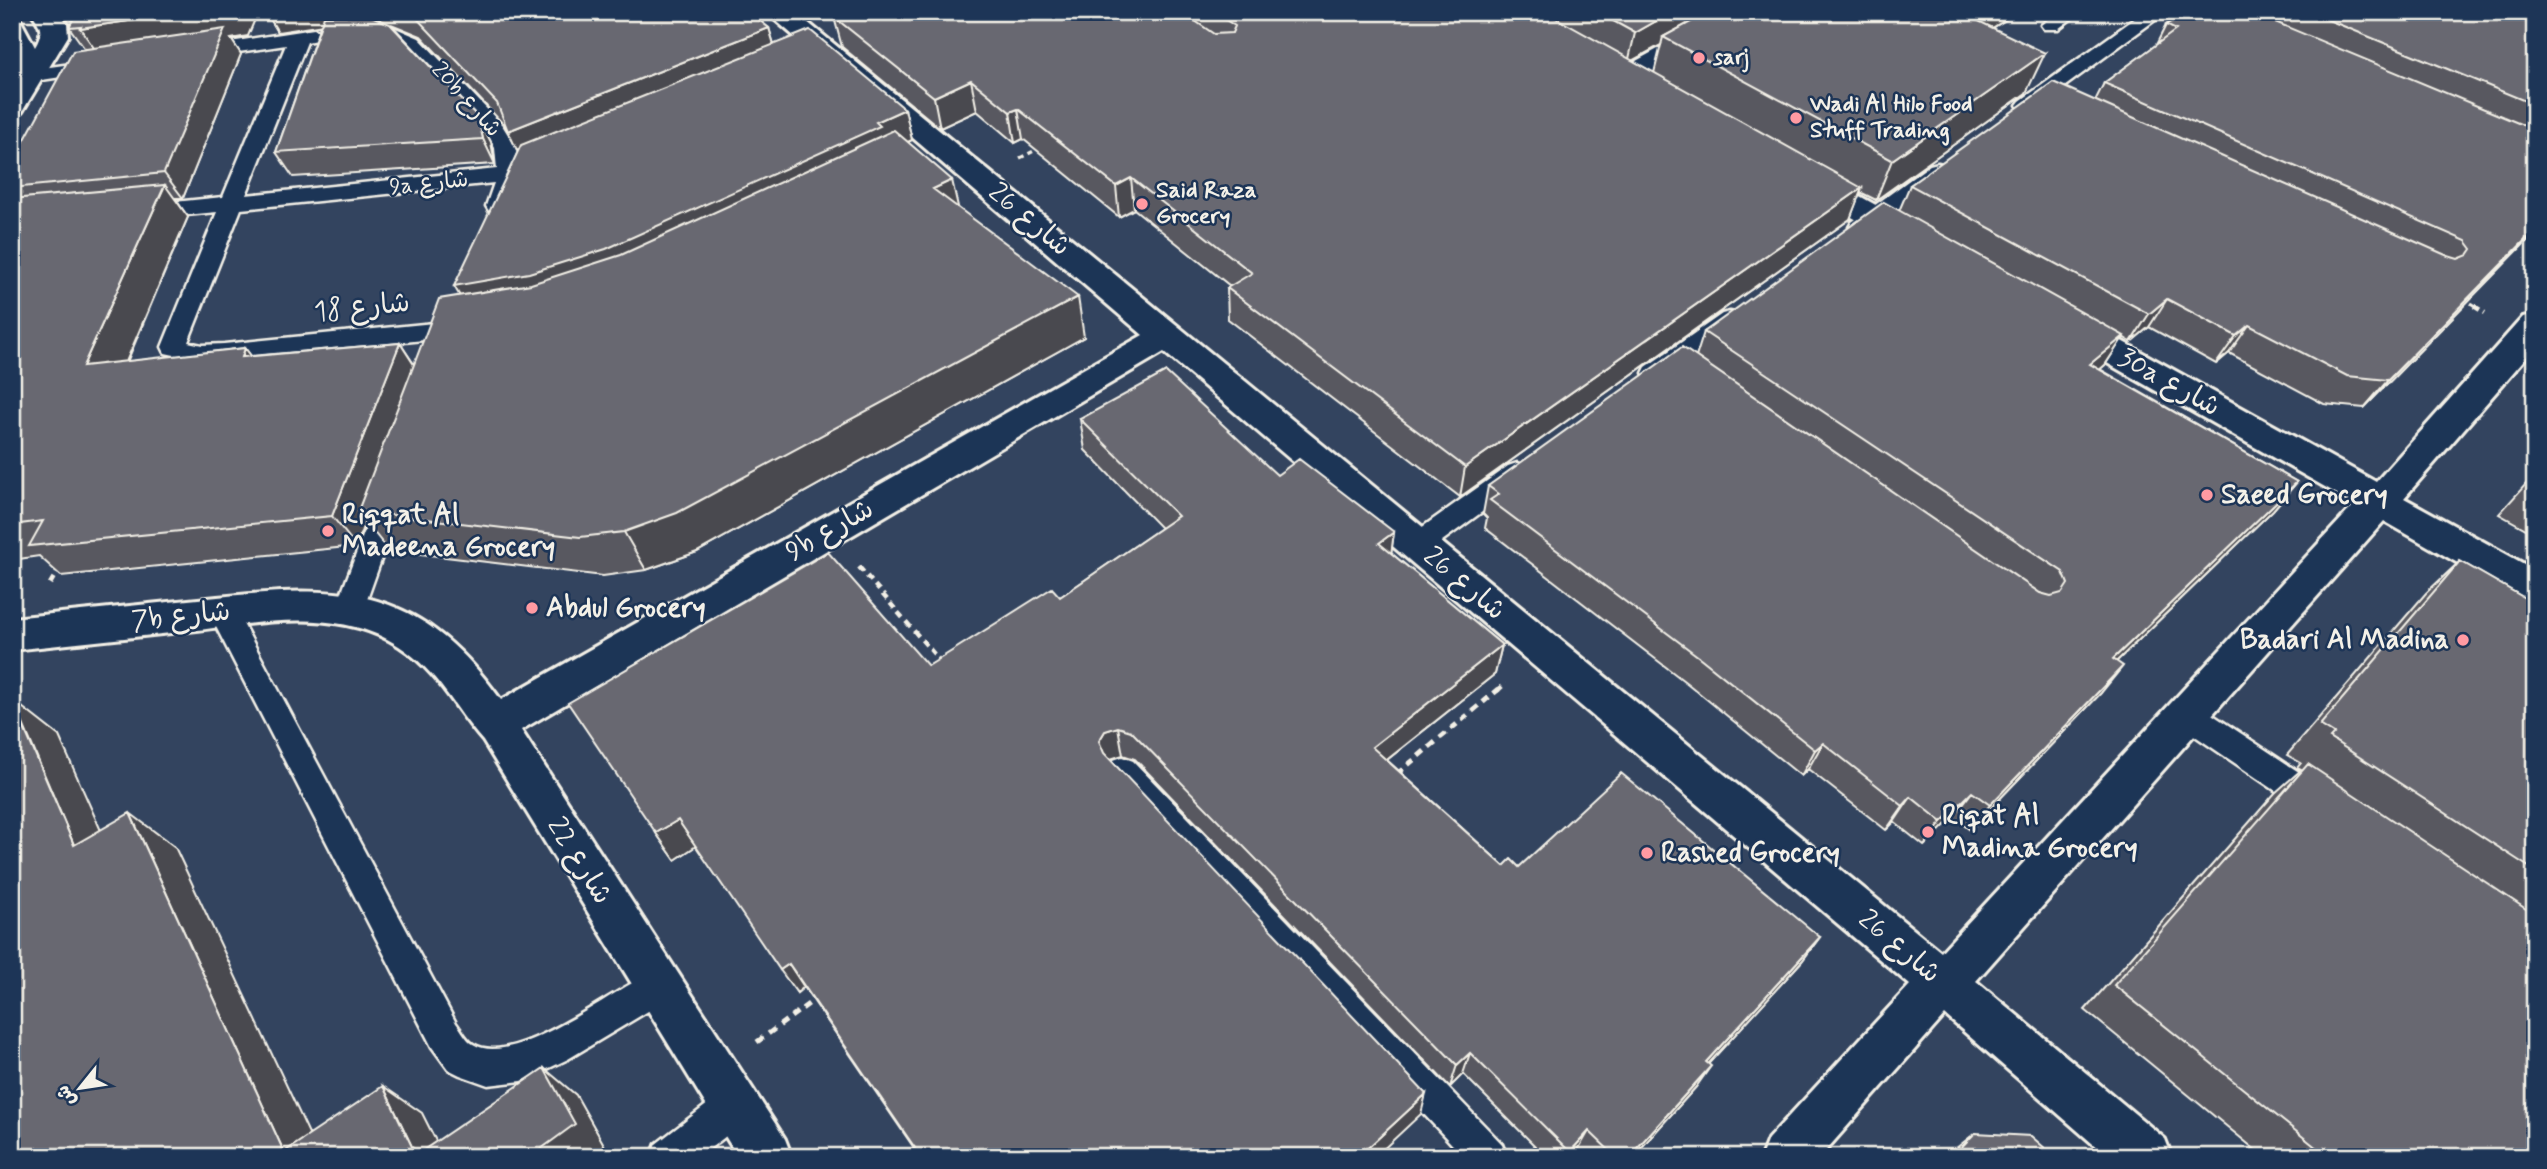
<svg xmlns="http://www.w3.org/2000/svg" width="2547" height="1169" viewBox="0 0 2547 1169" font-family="Mynerve,'Playpen Sans Arabic',sans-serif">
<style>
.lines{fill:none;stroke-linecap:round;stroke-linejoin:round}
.lane-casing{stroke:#f4f1e8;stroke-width:5}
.street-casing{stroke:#f4f1e8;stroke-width:6}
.path-far2{stroke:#f4f1e8;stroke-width:3.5;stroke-dasharray:5 4.5;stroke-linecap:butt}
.path-far1{stroke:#f4f1e8;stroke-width:4.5;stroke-dasharray:7 5;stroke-linecap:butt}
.path{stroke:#f4f1e8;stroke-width:5;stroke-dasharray:8 6;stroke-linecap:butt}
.lane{fill:#1d3557;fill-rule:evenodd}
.street{fill:#1d3557;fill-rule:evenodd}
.wall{fill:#595961;stroke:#f4f1e8;stroke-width:2;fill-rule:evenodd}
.shaded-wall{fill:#48484f;stroke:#f4f1e8;stroke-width:2}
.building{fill:#676771;stroke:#f4f1e8;stroke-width:2}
.poi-dot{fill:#ff9aa2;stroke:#1d3557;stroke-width:2.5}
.labels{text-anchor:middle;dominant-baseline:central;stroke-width:5;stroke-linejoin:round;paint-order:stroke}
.far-poi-label{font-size:23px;font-weight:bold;fill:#f4f1e8;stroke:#1d3557;text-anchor:start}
.far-street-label{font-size:23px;fill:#f4f1e8;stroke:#1d3557}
.street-label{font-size:28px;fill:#f4f1e8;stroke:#1d3557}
.poi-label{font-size:28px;font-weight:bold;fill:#f4f1e8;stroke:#1d3557;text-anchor:start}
</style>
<rect width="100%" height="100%" fill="#33445f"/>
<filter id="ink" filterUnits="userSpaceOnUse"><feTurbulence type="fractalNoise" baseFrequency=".0143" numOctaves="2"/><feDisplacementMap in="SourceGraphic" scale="14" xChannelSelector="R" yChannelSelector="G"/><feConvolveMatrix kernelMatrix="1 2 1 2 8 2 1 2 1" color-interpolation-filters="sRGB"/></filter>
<g filter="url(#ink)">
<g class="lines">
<defs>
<path id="lane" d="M2058 12H2080L2058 29H2044L2041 25Z
M2144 12H2166L2034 109H2020L2017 105 2020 101Z
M364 24 393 27 419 38 502 125 516 148 518 164 530 165 533 170 530 175 517 178 505 211H489L486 206 494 183 241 209 188 342 202 345 224 344 464 320 472 322 476 328 472 334 464 336 224 360 202 361 165 353 162 347 217 212 145 219 137 217 134 212 137 207 145 205 223 197 286 45 198 58 191 56 188 52 191 48 314 29 324 35 321 39 307 42 246 195 497 169 495 148 487 133 405 46 383 37 357 34 354 30 357 26Z
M99 60 106 62 109 66 106 70 29 82 22 80 19 76 22 72 29 70Z
M1938 163 1946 165 1949 170 1946 175 1868 232H1852L1849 227 1852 222 1930 165Z
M1730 312 1738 314 1742 320 1738 326 1664 379 1655 382 1646 379 1643 373 1646 367 1722 314Z
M1517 463 1526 466 1530 473 1526 480 1427 552 1417 556 1407 552 1403 545 1407 538 1508 466Z
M389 491 398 494 402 501 364 608 360 616 350 619 340 616 336 608 376 501 380 494Z
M223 602 233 605 456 1023C461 1029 466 1040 473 1044 515 1070 616 986 658 970L670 974 675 986 670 998 568 1059 522 1081 488 1085 460 1075 448 1069 432 1047 209 613 213 605Z
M2187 701 2198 705 2329 792 2334 802 2329 812 2318 816 2307 812 2176 723 2172 714 2176 705Z
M1122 757 1133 761 1502 1144 1507 1157H1464L1111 779 1107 770 1111 761Z
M735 1088 748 1093 753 1106 748 1119 699 1157H651L656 1144 722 1093Z"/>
<path id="street" d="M31 12H59L67 23 68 36 22 112 12 114V83L16 77 12 65V19L21 21 35 47C44 32 41 26 31 12Z
M766 12H795L1941 952 2355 504 2056 334 2052 326 2056 318 2068 315 2080 318 2376 482 2523 317 2535 314V347L2404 498 2535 570V603L2521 599 2384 521 1976 981 2165 1139 2172 1157H2108L1945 1015 1820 1157H1761L1768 1139 1910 985 1164 352 521 730 785 1139 792 1157H738L483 741C454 708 439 672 399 646 333 603 244 626 171 633 118 639 65 644 12 650V618C74 612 136 605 198 599 334 585 414 578 501 700L1143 335Z
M1725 12H1758L1754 18 1638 83 1628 85 1618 83 1614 77 1618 71Z
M1809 171 1820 174 1926 233 1931 240 1926 247 1915 250 1904 247 1798 186 1794 180 1798 174Z"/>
</defs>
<use href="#lane" class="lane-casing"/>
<use href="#street" class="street-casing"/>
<path class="path-far2" d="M1020 158 1040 148
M2463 298 2477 307"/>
<path class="path-far1" d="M2474 306 2485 313
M859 567 940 661
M50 584 60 567
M1497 691 1506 683"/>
<path class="path" d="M1397 774 1499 689
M757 1042 818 997"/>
<use href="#lane" class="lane"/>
<use href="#street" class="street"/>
</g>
<path class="wall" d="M77 12 248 36 231 39 241 54 183 198H175L188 217 127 362 245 348 251 356 400 343 414 364 460 296 518 151 507 128 421 36 391 24 478 117 491 142 495 164 293 177 276 152 320 26 278 32 266 12H749L769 28 774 44 905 109 912 140 908 142 958 208 1084 337 697 552 646 570 603 576 388 550 365 521 356 546 61 576 39 556 12 560V163L85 49 69 27Z
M847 12H2018L1993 28 2026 93 1876 200 1860 192 1850 219 1460 497 1228 319 1227 288 1230 286 1134 209 1119 217 1023 139 1015 143 977 111 940 128 842 47 834 17ZM1661 45 1654 73 1632 61Z
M2187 12H2535V232L2364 408 2324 404 2229 353 2216 364 2149 327 2131 342 2123 337 2105 365 2100 369 2297 482 2273 510 2116 662 2101 693 1970 830 1953 817 1924 846 1894 822 1886 830 1808 769 1801 776 1688 684 1485 528 1487 518 1483 514 1488 486 1696 357 1704 332 1899 211 1910 185 2095 101 2104 83 2156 45 2166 25Z
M1080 419 1277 475 1394 532 1391 553 1502 645 1495 674 1387 760 1504 866 1519 867 1820 937 1802 961 1708 1064 1696 1087 1633 1157H1585L1578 1150 1573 1157H1546L1463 1074 1450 1087 1135 759 1123 755 1110 759 1421 1114 914 1148 804 987 797 993 696 846 675 860 656 833 928 666 1060 597 1161 528 1085 450Z
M2535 474V534L2499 514Z
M2460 561 2535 604V1157H2264L2085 1010 2275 793 2301 770 2297 768 2301 763 2287 755 2426 593Z
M1975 1133 2055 1157H1947L1955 1149Z"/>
<path class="shaded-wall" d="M191 12H258L248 36 231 39 241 54 183 198 164 173 101 58 80 28Z
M266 12H344L349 21 278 32Z
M1672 12H1711L1663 37 1661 45 1628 63 1635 33Z
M1970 12H2018L1950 54 1966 15Z
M769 28 778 58 522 161 508 131Z
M2045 53 2026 93 1876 200 1892 160Z
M971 80 977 111 940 128 934 97Z
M905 109 912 140 886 152 472 317 454 286 876 122Z
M1018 109 1023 139 1015 143 1010 112Z
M478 117 491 142 495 164 483 139Z
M1131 178 1134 209 1119 217 1116 186Z
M952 180 961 220 933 189Z
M165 185 188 217 111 397 83 366Z
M1862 188 1850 219 1460 497 1465 467Z
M2535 230V232L2529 239 2364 408 2388 380Z
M1078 297 1084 337 697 552 646 570 624 532Z
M2167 299 2149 327 2131 342 2149 314Z
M2249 325 2229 353 2216 364 2236 336Z
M2124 336 2105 365 2073 393 2090 364Z
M400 343 420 374 358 511 365 521 356 546 332 516Z
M245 348 269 379 242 357Z
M2297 482 2273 510 2091 686 2113 659Z
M1394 532 1390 563 1379 543Z
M1502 645 1495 674 1369 774 1372 747Z
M2123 666 2101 693 1970 830 1990 805Z
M13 700 59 736 122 878 74 845Z
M1118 727 1123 755 1110 759 1105 769 1099 741 1105 731Z
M1823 743 1808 769 1801 776 1815 750Z
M1972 792 1953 817 1924 846 1942 822Z
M1911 797 1894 822 1886 830 1903 806Z
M130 813 175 847 320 1157 284 1152Z
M678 820 696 846 675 860 656 833Z
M1820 937 1802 961 1691 1083 1706 1062Z
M789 964 804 987 797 993 780 970Z
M1470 1053 1463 1074 1450 1087 1457 1065Z
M1711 1066 1696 1087 1633 1157H1629Z
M544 1068 576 1095 607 1150 597 1157H530Z
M383 1086 422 1113 444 1157 416 1155Z
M1426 1094 1421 1114 1375 1157H1358Z
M1589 1131 1578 1150 1573 1157H1568L1570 1152Z"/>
<path class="building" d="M77 12H191L80 28 81 26 69 27Z
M411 12H749L769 28 508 131 497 103Z
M847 12H1182L1214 34 1232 33 1235 26 1214 12H1545L1862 188 1465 467 1227 288 1252 273 1131 178 1116 186 1018 109 1010 112 971 80 934 97 834 17Z
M1597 12H1672L1635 33Z
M1709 12H1970L1966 15 2045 53 1892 160 1663 37Z
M2187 12H2251L2535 130V230L2388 380 2347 376 2249 325 2236 336 2167 299 2149 314 1910 185 2053 82 2448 256 2458 259 2468 255 2472 249 2466 241 2104 83 2176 30 2166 25Z
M2309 12H2535V105Z
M369 15 390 24 478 117 483 139 276 152 324 16Z
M225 29 164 173 12 188V163L73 51Z
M810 30 905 109 876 122 880 126 606 249 529 273 454 286 521 145Z
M894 130 952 180 933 189 1078 297 677 513 624 532 580 537 358 511 439 299 531 284 621 255Z
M165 185 83 366 245 348 242 357 400 343 332 516 29 546 43 521 12 525V199Z
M1884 202 2124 336 2090 364 2297 482 2113 659 2123 666 1990 805 1972 792 1942 822 1911 797 1903 806 1823 743 1815 750 1699 657 1490 500 1499 494 1488 486 1682 347 2040 593 2051 596 2062 593 2068 584 2063 572 1704 332Z
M1166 372 1277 475 1299 459 1394 532 1379 543 1502 645 1372 747 1504 866 1511 859 1519 867 1621 773 1820 937 1706 1062 1711 1066 1629 1157H1616L1589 1131 1570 1152 1470 1053 1457 1065 1131 731 1118 727 1105 731 1099 741 1104 753 1426 1094 1358 1157H912L909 1152 915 1148 789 964 780 970 678 820 656 833 568 703 828 552 928 666 1052 588 1060 597 1178 516 1080 419Z
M2535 479V490L2528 486Z
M2460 561 2535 604V871L2330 738 2334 734 2320 725Z
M12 700 74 845 130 813 284 1152 383 1086 416 1155 544 1068 575 1124 530 1157H12Z
M2308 764 2535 915V1157H2328L2114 985Z
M1975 1133 2031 1136 2055 1157H1952Z"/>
</g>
<g class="poi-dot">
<circle cx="1699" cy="58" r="7"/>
<circle cx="1796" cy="118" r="7"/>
<circle cx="1142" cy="204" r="7"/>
<circle cx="2207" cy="495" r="7"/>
<circle cx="328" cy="531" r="7"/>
<circle cx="532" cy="608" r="7"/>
<circle cx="2463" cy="640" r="7"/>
<circle cx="1928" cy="832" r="7"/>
<circle cx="1647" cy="853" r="7"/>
</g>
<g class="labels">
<g class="far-poi-label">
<text x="1713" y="58">sarj</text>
<text x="1810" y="105">Wadi Al Hilo Food<tspan x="1810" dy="26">Stuff Trading</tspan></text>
<text x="1156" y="191">Said Raza<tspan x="1156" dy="26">Grocery</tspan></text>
</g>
<g class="far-street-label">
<text transform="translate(466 100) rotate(48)">20b شارع</text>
<text transform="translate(429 184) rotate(-6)">9a شارع</text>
</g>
<g class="street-label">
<text transform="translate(1029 220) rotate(40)">شارع 26</text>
<text transform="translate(362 308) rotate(-6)">شارع 18</text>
<text transform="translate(2169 383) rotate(29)">30a شارع</text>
<text transform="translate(830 531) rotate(-30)">9b شارع</text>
<text transform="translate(1464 584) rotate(40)">شارع 26</text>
<text transform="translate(181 617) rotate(-6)">7b شارع</text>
<text transform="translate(579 861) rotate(58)">شارع 22</text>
<text transform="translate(1899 947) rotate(40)">شارع 26</text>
</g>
<g class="poi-label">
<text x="2221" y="495">Saeed Grocery</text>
<text x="342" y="515">Riqqat Al<tspan x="342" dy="32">Madeena Grocery</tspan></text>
<text x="546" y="608">Abdul Grocery</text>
<text x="2449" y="640" text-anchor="end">Badari Al Madina</text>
<text x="1942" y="816">Riqat Al<tspan x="1942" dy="32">Madina Grocery</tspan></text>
<text x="1661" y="853">Rashed Grocery</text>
</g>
</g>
<rect width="2547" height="1169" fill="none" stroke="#1d3557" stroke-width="42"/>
<rect x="21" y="21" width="2505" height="1127" fill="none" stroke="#f4f1e8" stroke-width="2.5" filter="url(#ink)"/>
<g transform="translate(80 1088) rotate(240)" stroke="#1d3557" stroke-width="5" paint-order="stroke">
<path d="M0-5L12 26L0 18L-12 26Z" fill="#f4f1e8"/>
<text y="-10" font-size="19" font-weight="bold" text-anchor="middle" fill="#f4f1e8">ش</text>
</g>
</svg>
